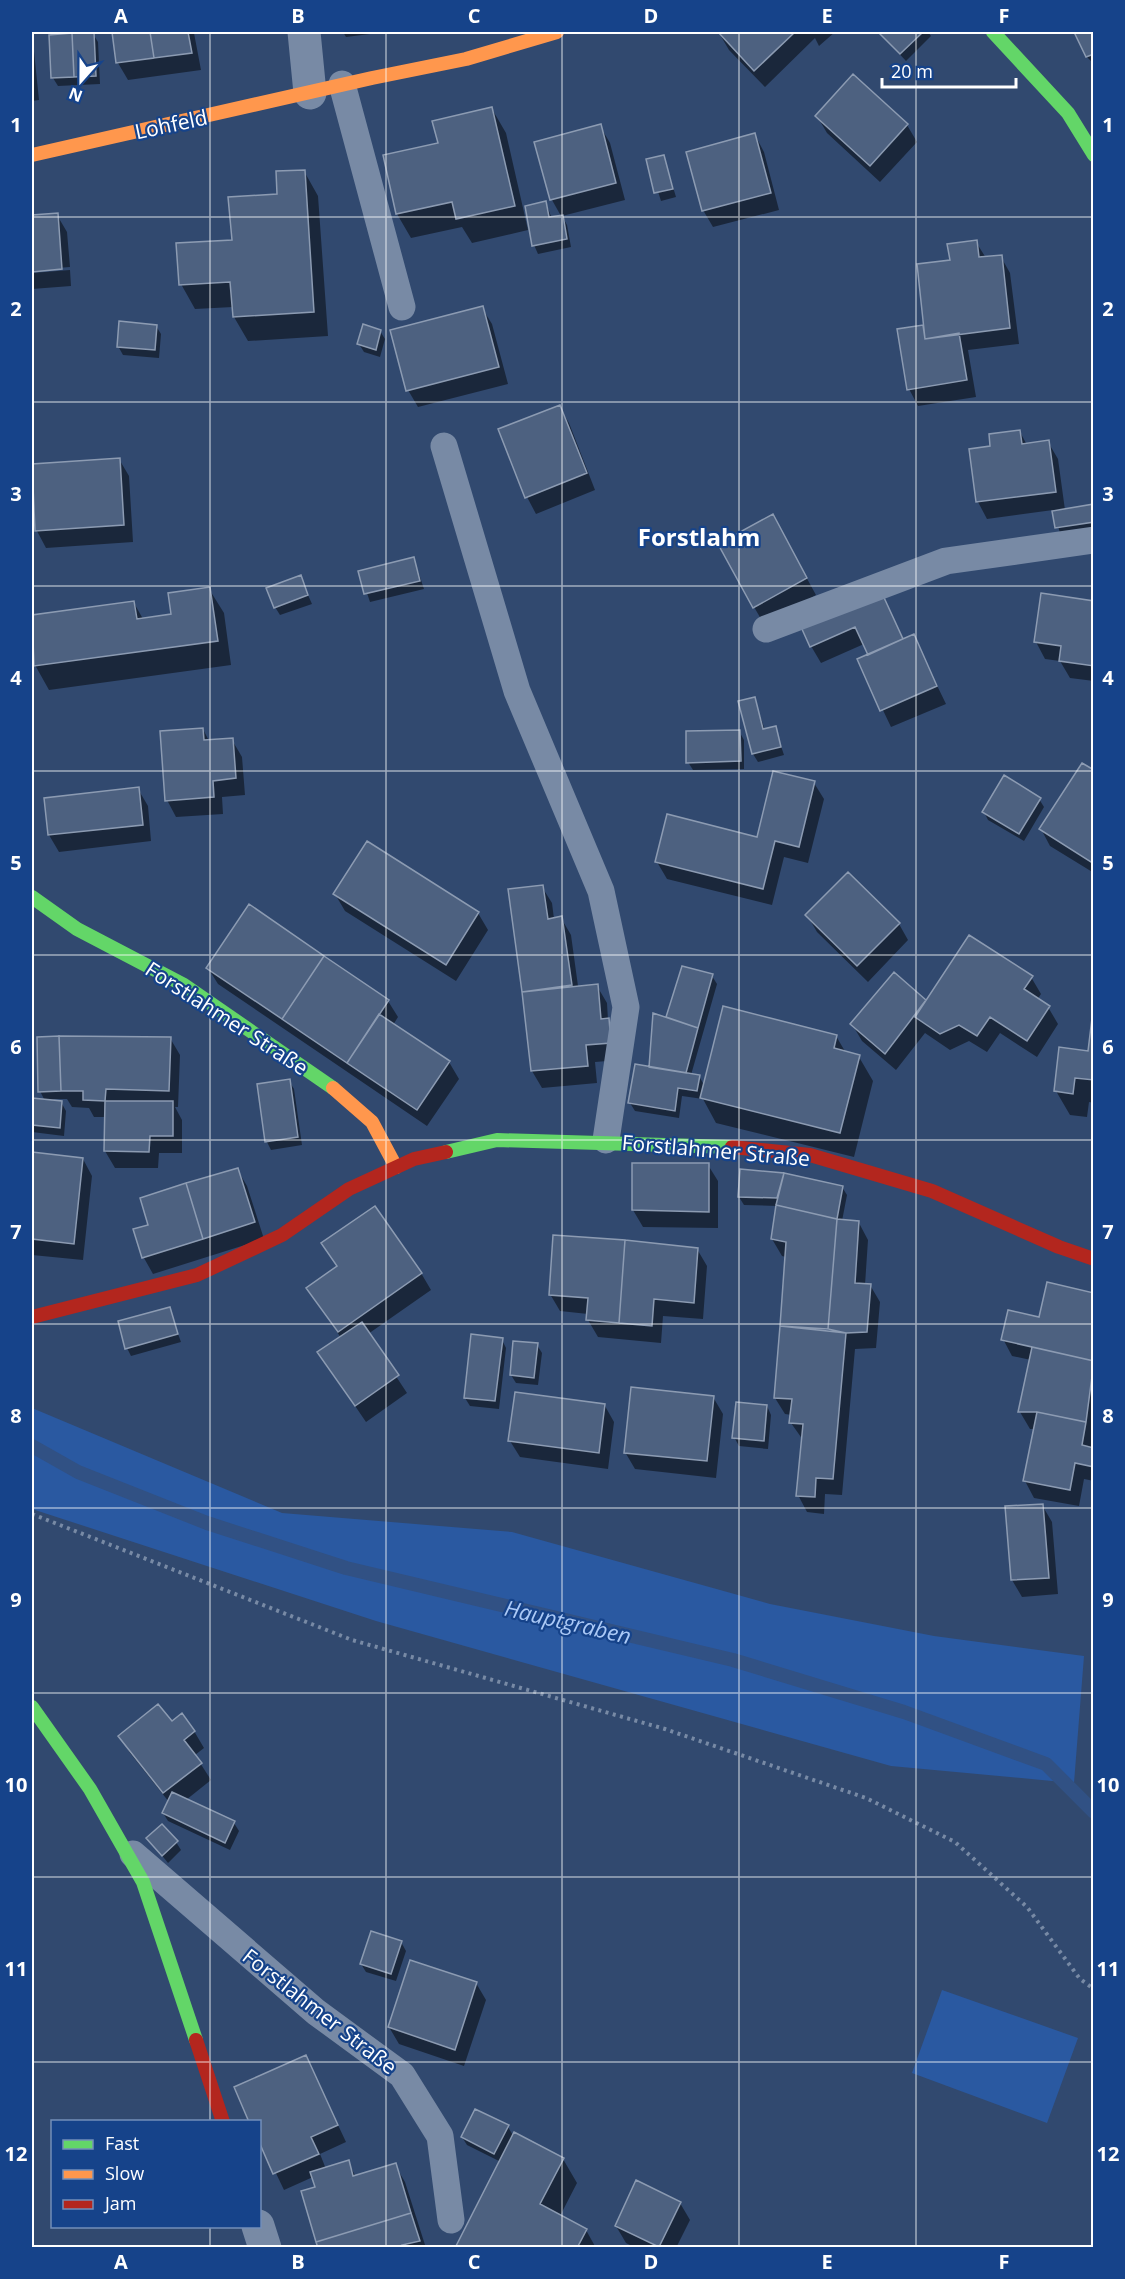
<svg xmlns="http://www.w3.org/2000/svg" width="1125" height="2279" viewBox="0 0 1125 2279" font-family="'Open Sans',sans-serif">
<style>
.green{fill:#2a59a1}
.shadow{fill:#0007;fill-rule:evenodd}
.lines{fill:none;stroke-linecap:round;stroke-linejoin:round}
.stream{stroke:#315184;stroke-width:14}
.building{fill:#4d6180;stroke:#8c9bb2;stroke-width:1.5}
.path{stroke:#788aa5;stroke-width:4;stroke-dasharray:3 4.5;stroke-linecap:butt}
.lane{stroke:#788aa5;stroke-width:27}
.street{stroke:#788aa5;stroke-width:33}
.fast{stroke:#63d668;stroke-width:14}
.slow{stroke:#ff974d;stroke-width:14}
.jam{stroke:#b3261e;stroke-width:14}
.grid{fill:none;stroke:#fff;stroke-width:1.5;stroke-opacity:0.55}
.labels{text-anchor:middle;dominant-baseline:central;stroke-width:4.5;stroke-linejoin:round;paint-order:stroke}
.street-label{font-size:21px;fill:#fff;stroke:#16438a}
.water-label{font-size:22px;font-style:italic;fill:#abc9f6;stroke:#16438a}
.quarter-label{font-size:24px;font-weight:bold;fill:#fff;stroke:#16438a}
.neatline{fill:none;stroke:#fff;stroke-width:2}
.grid-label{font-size:20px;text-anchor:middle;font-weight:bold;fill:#fff}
</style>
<rect width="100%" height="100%" fill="#31496f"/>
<path class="green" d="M32 1408 282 1513 512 1532 770 1604 934 1636 1084 1656 1074 1783 891 1766 376 1621 32 1509Z
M942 1990 1078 2038 1047 2123 912 2073Z"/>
<path class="shadow" d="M32 32 39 100 32 101Z
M113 32H211L194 33 201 70 128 80 118 63Z
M343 32H386L346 37Z
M721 32H835L819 46 815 38 765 87 729 50 719 33Z
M879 32H928L931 36 906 61Z
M1075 32H1094V64L1087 57Z
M93 34 98 42 100 84 58 86 53 78Z
M853 76 907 125 917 142 880 182 827 133 817 116Z
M492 109 506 133 528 230 472 243 462 227 411 238 397 214 385 156 440 144Z
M600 126 610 143 625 200 562 216 567 225 571 247 538 254 534 245 546 203 552 219 561 216 552 200 536 143Z
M755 135 764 152 779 210 713 227 703 210Z
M664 157 676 197 661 201 648 160Z
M304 171 318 196 328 336 248 341 234 317 233 307 195 309 181 284 233 241Z
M57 215 67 232 70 267 32 270V217Z
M976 242 986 258 1001 257 1010 273 1019 344 968 350 976 397 918 406 909 389 899 331 925 326 951 261Z
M70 270 71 286 32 289V273Z
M482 308 492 324 508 384 418 407 408 390Z
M156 326 161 334 159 358 123 355 118 346Z
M380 331 385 339 380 357 364 352 359 344Z
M559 406 569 423 595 490 536 514 527 497Z
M1020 432 1027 445 1048 442 1058 459 1065 510 1094 505V530L1061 536 1053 510 987 519 978 502 971 450 992 448Z
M119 459 129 476 133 542 46 548 37 531 32 465Z
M782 533 816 595 764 624 754 607Z
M414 559 424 589 370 602 360 572Z
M300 577 312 604 280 615 275 607Z
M209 589 224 613 231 665 49 690 35 665 32 617 134 603 143 619 173 615Z
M881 593 904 640 913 636 946 704 891 727 859 660 870 656 864 644 821 663 811 646Z
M1094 602V681L1070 678 1060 661 1045 659 1036 642Z
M754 698 765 730 775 728 784 755 758 762 753 754 740 702Z
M203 729 209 741 232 740 242 757 245 795 222 797 223 814 176 817 167 800Z
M739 731 744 740V769L693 770 688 762Z
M1094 772V873L1050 846 1041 829Z
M814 783 824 799 808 863 784 857 772 905 667 879 657 862 758 838Z
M138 789 148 806 151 841 59 852 49 835Z
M1039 799 1044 807 1024 841 988 820 984 812Z
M367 843 478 913 488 930 456 981 345 911 335 894Z
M542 887 552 903 554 919 561 918 571 935 578 986H597L607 1003 608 1020 618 1036 620 1060 595 1062 597 1083 542 1088 532 1071 510 891Z
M807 915 899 924 908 940 868 982 817 932Z
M208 968 388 1001 398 1017 393 1025 449 1062 459 1079 427 1126 218 984Z
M683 968 712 976 717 984 691 1075 699 1076 705 1087 836 1036 846 1053 859 1057 873 1081 854 1157 716 1123 703 1099 682 1096 679 1118 635 1111 630 1103 650 1068Z
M894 974 926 1003 1031 977 1041 994 1037 1000 1048 1007 1058 1024 1037 1057 1000 1033 987 1052 969 1041 950 1050 925 1033 896 1070 862 1041 852 1024Z
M1094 1020V1103L1089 1102 1087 1117 1070 1115 1056 1091 1090 1052Z
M170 1038 180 1055 178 1107H175L182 1120V1153H159L158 1168H115L105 1151 106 1117H94L89 1108 72 1107 67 1099H51L61 1102 66 1111 64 1136 32 1132V1099L45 1101 40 1091Z
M289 1081 294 1089 302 1145 271 1150 267 1142Z
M32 1153 83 1159 92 1176 83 1260 32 1255Z
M634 1164 708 1165 718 1181V1228L643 1227 633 1210Z
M237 1169 247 1186 264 1239 153 1274 144 1258 135 1230 150 1226Z
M784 1174 842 1187 847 1195 842 1221 859 1223 868 1240 865 1285H870L880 1302 876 1348 855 1349 842 1495 825 1494 824 1514 807 1512 798 1495 803 1440 791 1423 792 1415 785 1414 775 1398 786 1257 782 1256 772 1239 777 1206 744 1205 739 1197ZM806 1326 829 1327 845 1332 806 1330Z
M323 1244 421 1273 431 1290 368 1334 407 1393 366 1422 319 1353 341 1338 308 1288 338 1267Z
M697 1249 707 1266 703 1319 663 1316 661 1343 598 1337 588 1320V1314L560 1311 550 1294Z
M1094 1295V1481L1084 1479 1079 1506 1034 1498 1025 1481 1035 1429H1030L1020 1412 1031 1360 1012 1356 1003 1339Z
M169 1309 181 1342 131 1356 127 1348Z
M502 1340 506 1348 499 1409 470 1406 465 1398Z
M537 1345 542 1353 538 1385 516 1383 511 1375Z
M713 1397 723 1414 716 1478 635 1469 625 1452Z
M605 1406 614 1422 608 1469 520 1457 510 1441Z
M767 1406 771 1415 768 1449 739 1446 734 1437Z
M1042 1505 1052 1522 1058 1594 1022 1597 1012 1580Z
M194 1731 204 1748 195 1755 211 1780 186 1800 234 1823 239 1831 230 1850 168 1821 163 1813 169 1802 130 1753 120 1736Z
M148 1838 176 1842 181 1850 168 1863Z
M401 1942 406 1951 396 1981 366 1972 361 1964Z
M476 1983 486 2000 464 2066 399 2044 389 2027Z
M306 2057 346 2142 320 2154 326 2169 348 2162 356 2177 395 2165 405 2182 426 2248H319L317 2188 313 2177 284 2190 260 2140V2122Z
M508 2127 514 2137 563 2159 577 2183 560 2216 586 2230 596 2248H457L501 2162 467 2145 462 2137Z
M680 2203 690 2220 676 2248H636L626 2243 616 2226Z"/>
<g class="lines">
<path class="stream" d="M32 1446 78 1472 207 1523 346 1568 733 1660 904 1712 1046 1764 1094 1812"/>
</g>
<path class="building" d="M94 32 96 76 74 77 72 33Z
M112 32H150L154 58 116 63Z
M150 32H188L192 53 154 58Z
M718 32H795L754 71Z
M878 32H923L900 54Z
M1074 32H1094V54L1086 57Z
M72 33 74 77 51 78 49 35Z
M853 74 908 124 870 166 815 116Z
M492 107 515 206 456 219 452 202 396 214 383 155 438 143 432 121Z
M601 124 616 183 550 200 534 142Z
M755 133 771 193 702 211 686 152Z
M664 155 673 189 654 193 646 159Z
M305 170 314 312 233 317 230 282 179 285 176 243 232 240 228 197 277 194 276 171Z
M546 201 549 217 563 215 567 239 532 246 525 206Z
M58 213 62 269 32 272V215Z
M977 240 979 257 1002 255 1010 328 925 339 917 264 950 260 947 244Z
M483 306 499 367 406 391 390 330Z
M119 321 157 325 155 350 117 347Z
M363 324 381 330 376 350 357 344Z
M923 325 925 339 959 333 967 380 907 390 897 329Z
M560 405 587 473 525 498 498 429Z
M1020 430 1022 444 1049 440 1056 492 976 502 969 449 990 446 989 434Z
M120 458 124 525 35 531 32 464Z
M1094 504V522L1055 528 1052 511Z
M773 514 807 578 753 608 718 544Z
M414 557 420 581 364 594 358 571Z
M301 575 308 595 274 608 266 588Z
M210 587 218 641 34 666 32 615 134 601 137 619 171 614 168 593Z
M881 591 903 639 868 655 855 627 810 647 801 627Z
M1041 593 1094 601V666L1059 661 1061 646 1034 642Z
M914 634 937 686 880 711 857 659Z
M755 697 763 729 776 726 781 747 752 754 738 701Z
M203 728 204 740 233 738 236 778 213 781 214 797 165 801 160 731Z
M740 730 741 761 686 763V731Z
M1082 763 1094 770V864L1039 829Z
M773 771 815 781 799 847 775 841 763 889 655 862 667 814 757 837Z
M1004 775 1041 798 1019 834 982 812Z
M139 787 143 825 48 835 44 798Z
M367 841 479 912 446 965 333 894Z
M848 872 900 923 857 966 805 915Z
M543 885 548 919 562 916 572 985 522 992 508 889Z
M249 904 324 956 282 1019 206 968Z
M969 935 1033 976 1024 989 1050 1006 1027 1041 990 1017 977 1036 959 1025 940 1034 915 1017Z
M324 956 389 1000 347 1063 282 1019Z
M682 966 713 974 698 1028 666 1017Z
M894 972 926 1000 885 1054 850 1024Z
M598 984 601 1019 609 1018 611 1043 586 1045 588 1066 531 1071 522 992Z
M723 1006 837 1035 834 1048 860 1055 840 1133 700 1098Z
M1093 1010 1094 1080 1075 1078 1073 1094 1054 1091 1059 1047 1088 1051Z
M653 1013 698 1028 686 1073 649 1067Z
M379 1014 450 1061 417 1110 347 1063Z
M59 1036 171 1037 169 1091 106 1089 105 1101 83 1100V1091H61Z
M59 1036 61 1091 38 1092 37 1037Z
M635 1064 700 1075 697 1091 678 1088 675 1111 628 1103Z
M290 1079 298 1137 265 1142 257 1084Z
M32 1098 62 1101 60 1128 32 1125Z
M105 1101H173V1136H150L149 1152 104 1151Z
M32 1152 83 1158 74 1244 32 1239Z
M632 1163H709V1212L632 1210Z
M238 1168 255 1222 203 1239 186 1183Z
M740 1169 784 1173 777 1198 738 1197Z
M784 1173 843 1186 837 1219 776 1205Z
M186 1183 203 1239 142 1258 133 1229 148 1225 140 1198Z
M776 1205 837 1219 828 1329 780 1326 786 1242 771 1239Z
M375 1206 422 1273 338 1332 306 1288 337 1266 321 1243Z
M837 1219 859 1221 855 1283 871 1284 867 1332 846 1333 828 1329Z
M553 1235 625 1240 619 1323 586 1320 588 1298 549 1295Z
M625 1240 698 1248 694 1303 654 1299 652 1326 619 1323Z
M1047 1282 1094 1293V1361L1001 1340 1008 1310 1039 1317Z
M170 1307 178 1334 125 1349 118 1321Z
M362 1322 399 1375 355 1406 317 1352Z
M780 1326 846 1333 833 1479 816 1478 815 1497 796 1496 803 1424 789 1423 792 1399 774 1398Z
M471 1334 503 1338 495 1401 464 1398Z
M513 1341 538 1343 534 1378 510 1375Z
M1032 1347 1094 1361 1086 1422 1037 1412H1018Z
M631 1387 714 1396 707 1461 624 1453Z
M515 1392 605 1404 599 1453 508 1441Z
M736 1402 767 1405 764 1441 732 1438Z
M1037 1412 1086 1422 1082 1445 1094 1448V1467L1075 1463 1070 1490 1023 1481Z
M1043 1504 1049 1578 1011 1580 1005 1506Z
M158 1704 172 1721 182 1713 195 1731 184 1740 202 1763 163 1793 118 1736Z
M172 1792 235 1821 225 1843 162 1813Z
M162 1824 178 1841 162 1856 146 1838Z
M371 1931 402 1941 391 1974 360 1964Z
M410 1960 477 1982 455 2050 388 2027Z
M306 2055 338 2125 311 2137 319 2154 273 2174 260 2144V2122H249L234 2087Z
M475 2109 509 2125 494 2154 461 2137Z
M514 2132 564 2158 540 2204 587 2229 577 2248H455Z
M349 2160 353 2176 396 2163 411 2213 316 2242 301 2191 315 2187 310 2172Z
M636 2180 681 2202 659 2247 615 2226Z
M411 2213 420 2241 402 2245 403 2248H318L316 2242Z"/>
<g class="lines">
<path class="path" d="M32 1514 352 1640 665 1729 866 1798 955 1842 1027 1907 1080 1979 1094 1989"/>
<path class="lane" d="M342 84 402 307
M444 446 517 691 601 891 626 1007 606 1140
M766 629 946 561 1094 540
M133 1854 316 2012 402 2075 440 2136 451 2220"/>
<path class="street" d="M304 32 310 93
M258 2226 265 2248"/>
<path class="fast" d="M993 32 1068 113 1094 155
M32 897 77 929 184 985 333 1088
M446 1152 497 1140 732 1147
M32 1707 90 1789 143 1882 196 2040"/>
<path class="slow" d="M32 155 372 78 466 59 557 32
M333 1088 372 1122 396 1167"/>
<path class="jam" d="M732 1147 810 1155 932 1191 1059 1247 1094 1259
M32 1317 197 1275 282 1235 349 1189 414 1159 446 1152
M196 2040 223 2122"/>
</g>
<path class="grid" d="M210 32V2122M386 32V2248M562 32V2248M739 32V2248M916 32V2248M32 217H1094M32 402H1094M32 586H1094M32 771H1094M32 955H1094M32 1140H1094M32 1324H1094M32 1508H1094M32 1693H1094M32 1877H1094M32 2062H1094M210 2226V2248"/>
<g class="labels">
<g class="street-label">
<text transform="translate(171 124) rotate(-12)">Lohfeld</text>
<text transform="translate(227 1018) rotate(33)">Forstlahmer Straße</text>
<text transform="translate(716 1150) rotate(5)">Forstlahmer Straße</text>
<text transform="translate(320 2011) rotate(38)">Forstlahmer Straße</text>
</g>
<g class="water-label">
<text transform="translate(568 1621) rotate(13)">Hauptgraben</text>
</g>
<g class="quarter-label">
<text x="699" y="536">Forstlahm</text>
</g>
</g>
<rect width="1125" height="2279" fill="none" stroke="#16438a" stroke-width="66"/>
<rect x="51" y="2120" width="210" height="108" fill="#16438a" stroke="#738eb9" stroke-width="1.5"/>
<rect x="63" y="2140" width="30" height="9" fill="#63d668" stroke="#738eb9" stroke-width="1.5"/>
<text x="105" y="2150" font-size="18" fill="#ffffff">Fast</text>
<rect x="63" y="2170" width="30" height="9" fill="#ff974d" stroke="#738eb9" stroke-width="1.5"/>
<text x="105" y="2180" font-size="18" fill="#ffffff">Slow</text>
<rect x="63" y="2200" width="30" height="9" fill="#b3261e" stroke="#738eb9" stroke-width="1.5"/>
<text x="105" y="2210" font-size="18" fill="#ffffff">Jam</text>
<g transform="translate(81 81) rotate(201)" stroke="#16438a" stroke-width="4.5" paint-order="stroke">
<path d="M0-4.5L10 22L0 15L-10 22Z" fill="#ffffff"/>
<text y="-9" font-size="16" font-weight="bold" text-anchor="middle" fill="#ffffff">N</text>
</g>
<path d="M882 78v9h134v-9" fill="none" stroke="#ffffff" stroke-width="3"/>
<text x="891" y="78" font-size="18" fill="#ffffff" stroke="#16438a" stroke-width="4.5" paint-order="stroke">20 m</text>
<rect x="33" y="33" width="1059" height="2213" class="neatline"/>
<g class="grid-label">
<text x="121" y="23">A</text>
<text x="298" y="23">B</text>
<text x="474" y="23">C</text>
<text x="651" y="23">D</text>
<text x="827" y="23">E</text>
<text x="1004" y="23">F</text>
<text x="16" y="132">1</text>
<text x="1108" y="132">1</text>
<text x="16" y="316">2</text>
<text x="1108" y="316">2</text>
<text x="16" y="501">3</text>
<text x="1108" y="501">3</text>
<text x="16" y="685">4</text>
<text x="1108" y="685">4</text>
<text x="16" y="870">5</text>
<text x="1108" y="870">5</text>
<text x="16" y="1054">6</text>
<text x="1108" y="1054">6</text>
<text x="16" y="1239">7</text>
<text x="1108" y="1239">7</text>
<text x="16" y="1423">8</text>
<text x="1108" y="1423">8</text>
<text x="16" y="1607">9</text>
<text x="1108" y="1607">9</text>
<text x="16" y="1792">10</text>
<text x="1108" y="1792">10</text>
<text x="16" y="1976">11</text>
<text x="1108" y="1976">11</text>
<text x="16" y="2161">12</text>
<text x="1108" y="2161">12</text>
<text x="121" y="2269">A</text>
<text x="298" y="2269">B</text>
<text x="474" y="2269">C</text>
<text x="651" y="2269">D</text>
<text x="827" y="2269">E</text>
<text x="1004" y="2269">F</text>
</g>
</svg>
